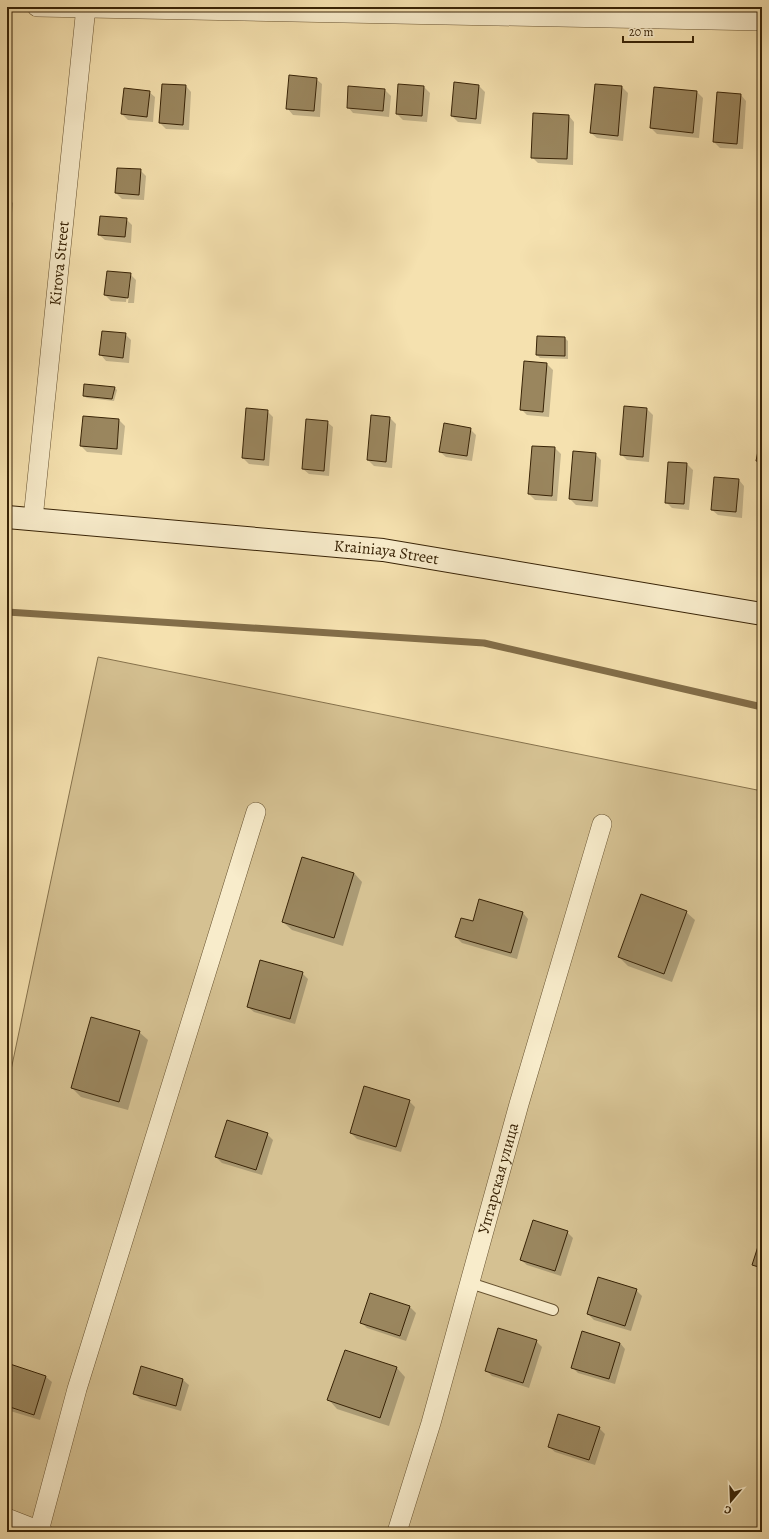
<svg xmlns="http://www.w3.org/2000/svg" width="769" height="1539" viewBox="0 0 769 1539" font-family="Alegreya,serif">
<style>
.green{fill:#d5c192;stroke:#86724c}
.shadow{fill:#0003}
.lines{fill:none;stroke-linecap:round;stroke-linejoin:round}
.stream{stroke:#836e49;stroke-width:7}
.building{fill:#9a865e;stroke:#382306}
.service-casing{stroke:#675230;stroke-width:12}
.minor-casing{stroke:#675230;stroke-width:20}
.secondary-casing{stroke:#382306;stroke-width:24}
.service{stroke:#f8eccb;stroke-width:10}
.minor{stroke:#f8eccb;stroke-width:19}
.secondary{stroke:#f8eccb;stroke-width:22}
.labels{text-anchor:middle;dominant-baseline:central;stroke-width:3;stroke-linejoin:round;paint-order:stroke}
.street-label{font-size:16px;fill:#382306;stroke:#f8eccb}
</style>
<rect width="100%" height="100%" fill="#f5e1af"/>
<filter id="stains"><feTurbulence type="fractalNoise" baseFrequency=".005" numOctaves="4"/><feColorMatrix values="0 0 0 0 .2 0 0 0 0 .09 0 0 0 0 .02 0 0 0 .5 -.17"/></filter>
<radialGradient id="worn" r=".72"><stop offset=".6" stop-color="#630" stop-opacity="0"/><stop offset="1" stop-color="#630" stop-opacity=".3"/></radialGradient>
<path class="green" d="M98 657 762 791V1532H48L7 1519V1089Z"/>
<path class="shadow" d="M316 79 322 84 320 117 293 115 288 109Z
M596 85 622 87 628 93 623 141 597 138 591 133Z
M186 86 191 92 189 130 166 129 160 123Z
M479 86 485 92 481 124 458 122 452 116Z
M424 87 430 93 427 122 403 120 397 114Z
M385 90 391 96 389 117 353 113 348 107Z
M149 92 155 97 153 122 128 120 122 114Z
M697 92 703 98 699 138 657 134 651 128Z
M741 95 746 101 743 149 720 148 714 142Z
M569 116 574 122 573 165 538 163 532 157Z
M140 170 146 176 144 200 122 199 116 193Z
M7 197 13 203 11 223 7 222Z
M126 219 132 225 131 243 105 240 99 235Z
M130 274 136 280 134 303H128L131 278H129L126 302 111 301 105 295Z
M125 334 131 340 129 363 106 361 101 355Z
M538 337 565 338 568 341V359L540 358 537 355Z
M525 362 547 364 553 370 549 417 527 415 521 409Z
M114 387 117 390 114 401 87 398 84 396Z
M647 409 653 415 649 462 627 460 621 454Z
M267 411 273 417 269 466 249 464 243 458Z
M372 416 390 418 396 424 392 468 374 466 368 460Z
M84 417 119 420 125 426 122 455 87 452 81 446Z
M327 422 333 427 329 476 309 474 303 469Z
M470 429 476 435 472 461 446 457 440 452Z
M533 447 555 448 561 454 557 501 535 500 529 494Z
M595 454 601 460 598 507 576 505 570 499Z
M687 464 693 470 689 510 672 508 666 502Z
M739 480 744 486 742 518 718 515 712 510Z
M354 873 362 882 343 946 292 930 283 922Z
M686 912 695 920 672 982 628 966 619 957Z
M523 913 528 919 517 959 462 943 456 937 473 922Z
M302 973 308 979 295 1024 254 1012 248 1007Z
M139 1032 148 1040 128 1110 81 1097 72 1088Z
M409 1101 415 1107 401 1152 357 1139 351 1133Z
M267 1134 273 1140 262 1175 222 1163 216 1157Z
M567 1232 573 1238 561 1276 527 1265 521 1260Z
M762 1238V1271L753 1264Z
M636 1290 642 1296 631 1331 594 1320 588 1314Z
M370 1294 410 1307 416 1313 406 1341 367 1328 361 1322Z
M536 1341 542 1347 529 1388 492 1376 486 1370Z
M620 1343 625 1349 615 1384 578 1373 572 1367Z
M345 1351 397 1368 405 1377 389 1426 337 1409 329 1400Z
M7 1364 46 1377 52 1382 40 1420 7 1410Z
M183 1380 189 1385 181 1411 140 1399 134 1393Z
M599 1428 605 1434 595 1465 555 1452 549 1447Z"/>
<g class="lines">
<path class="stream" d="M7 612 484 643 762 707"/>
</g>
<path class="building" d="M289 75 317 78 314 111 286 109Z
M454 82 479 85 476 119 451 116Z
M162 84 186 85 183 125 159 123Z
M398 84 424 86 422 116 396 114Z
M595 84 622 86 618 136 590 133Z
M348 86 385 89 383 111 347 108Z
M654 87 697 91 693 133 650 128Z
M124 88 150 91 147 117 121 114Z
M717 92 741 94 737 144 713 142Z
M533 113 569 115 567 159 531 158Z
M117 168 141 169 139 195 115 193Z
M100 216 127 218 125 237 98 235Z
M107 271 131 273 128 298 104 295Z
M102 331 126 333 123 358 99 355Z
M537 336 565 337V356L536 355Z
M524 361 547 363 543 412 520 410Z
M84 384 115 387 112 399 83 396Z
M624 406 647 408 643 457 620 455Z
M246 408 268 410 264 460 242 458Z
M371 415 390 417 386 462 367 460Z
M83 416 119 419 117 449 80 446Z
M306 419 328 421 324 471 302 469Z
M444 423 471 428 467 456 439 452Z
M762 430V462L756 461Z
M532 446 555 447 552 496 528 494Z
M573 451 596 453 592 501 569 499Z
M668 462 687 463 684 504 665 503Z
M714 477 739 479 736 512 711 510Z
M302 857 354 873 334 938 282 922Z
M641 894 687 911 664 974 618 957Z
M479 899 523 912 511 953 455 937 461 918 473 921Z
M260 960 303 972 290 1019 247 1007Z
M91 1017 140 1031 119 1102 71 1088Z
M364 1086 410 1100 396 1147 350 1133Z
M227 1120 268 1133 256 1170 215 1157Z
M533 1220 568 1231 555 1271 520 1260Z
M761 1237H762V1268L752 1265Z
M598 1277 637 1289 625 1326 587 1314Z
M370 1293 410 1306 400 1336 360 1323Z
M498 1328 537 1340 523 1383 485 1371Z
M582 1331 620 1343 609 1379 571 1368Z
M345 1350 397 1367 380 1418 327 1400Z
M7 1363 46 1376 34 1415 7 1406Z
M141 1366 183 1379 176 1406 133 1394Z
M558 1414 600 1427 589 1460 548 1447Z"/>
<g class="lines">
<defs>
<path id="service" d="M641 19V7
M470 1283 553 1310"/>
<g id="minor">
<path d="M37 7 762 21"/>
<path id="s1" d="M33 519 86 7"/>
<path d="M7 1518 43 1532"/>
<path d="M39 1531 77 1389 256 812"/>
<path id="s2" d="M397 1532 431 1423 519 1104 602 824"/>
</g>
<g id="secondary">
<path id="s3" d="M7 517 383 550 762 614"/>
</g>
</defs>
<use href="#service" class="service-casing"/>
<use href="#minor" class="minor-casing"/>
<use href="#secondary" class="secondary-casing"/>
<use href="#service" class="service"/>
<use href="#minor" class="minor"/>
<use href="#secondary" class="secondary"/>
</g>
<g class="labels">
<g class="street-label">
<text stroke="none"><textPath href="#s1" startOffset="257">Kirova Street</textPath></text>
<text stroke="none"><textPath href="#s3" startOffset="381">Krainiaya Street</textPath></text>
<text stroke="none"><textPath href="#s2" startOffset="368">Уптарская улица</textPath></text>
</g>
</g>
<rect width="769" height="1539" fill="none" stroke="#f5e1af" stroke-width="24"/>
<rect x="8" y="8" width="753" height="1523" fill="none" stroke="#382306" stroke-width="2"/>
<rect x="12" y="12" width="745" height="1515" fill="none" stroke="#382306"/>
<g transform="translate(731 1501) rotate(199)" stroke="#f8eccb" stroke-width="3" paint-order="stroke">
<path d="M0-3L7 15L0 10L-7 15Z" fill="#382306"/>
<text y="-6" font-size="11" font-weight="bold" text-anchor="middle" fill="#382306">С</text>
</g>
<path d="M623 36v6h70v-6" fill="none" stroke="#382306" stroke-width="2"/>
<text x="629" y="36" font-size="12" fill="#382306" stroke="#f8eccb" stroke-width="3" paint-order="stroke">20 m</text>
<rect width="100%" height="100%" filter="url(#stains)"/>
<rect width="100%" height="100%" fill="url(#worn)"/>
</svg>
